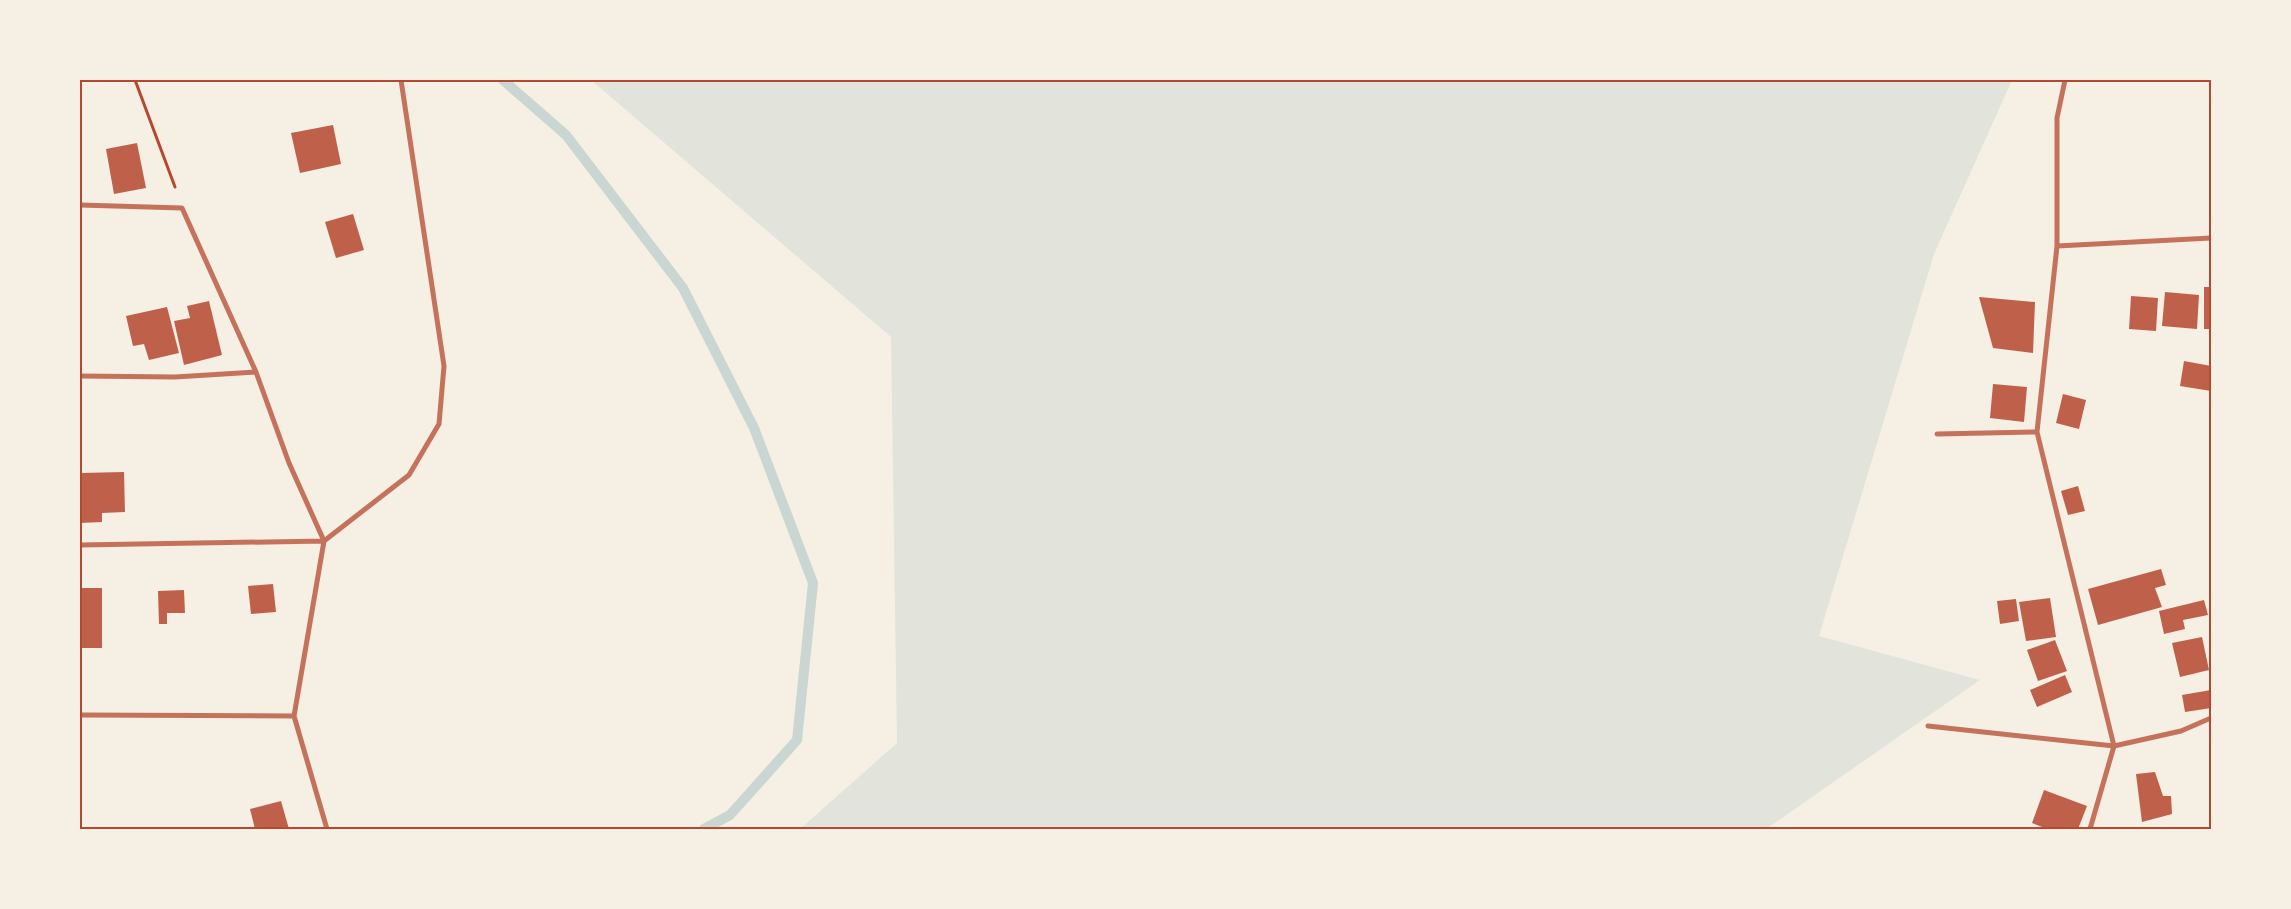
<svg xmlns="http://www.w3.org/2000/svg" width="2291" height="909" viewBox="0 0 2291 909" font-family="'Fira Sans Condensed',sans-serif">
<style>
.green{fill:#e2e4dc}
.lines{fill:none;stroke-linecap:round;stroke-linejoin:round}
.stream{stroke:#c9d6d2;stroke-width:10}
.building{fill:#bf614a}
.path{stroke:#b5482f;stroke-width:3}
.minor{stroke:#c5725c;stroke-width:5}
.neatline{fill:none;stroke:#b5482f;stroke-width:2}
</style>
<rect width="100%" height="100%" fill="#f6efe4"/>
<path class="green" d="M591 80H2012L1934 254 1819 636 1980 680 1766 829H800L897 743 891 337Z"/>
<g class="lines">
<path class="stream" d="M503 80 566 135 683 288 754 428 813 583 797 740 730 815 704 829"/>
</g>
<path class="building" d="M333 125 341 164 300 173 291 133Z
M137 143 146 188 114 194 106 149Z
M353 214 364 250 336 258 325 222Z
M2204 287H2211V329H2204Z
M2165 292 2199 295 2197 329 2162 326Z
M2131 296 2158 298 2156 331 2129 329Z
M1979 297 2035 302 2033 353 1993 348Z
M209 301 222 355 184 365 174 321 190 318 187 306Z
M167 307 179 353 149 360 144 344 133 346 126 316Z
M2184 361 2211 366V391L2180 386Z
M1993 384 2027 387 2024 422 1990 418Z
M2063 394 2086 400 2079 429 2056 423Z
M124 472 125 512 102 513V522L80 523V473Z
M2078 486 2085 511 2068 515 2061 491Z
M2161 569 2166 585 2155 588 2162 607 2098 625 2088 589Z
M273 584 276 612 251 614 248 586Z
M80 588H102V648H80Z
M184 590 185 613H167V624H159L158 591Z
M2050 598 2056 637 2026 641 2019 602Z
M2016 599 2019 621 2000 624 1997 601Z
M2204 600 2208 615 2183 620 2185 629 2164 634 2159 611Z
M2202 637 2209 670 2180 677 2172 643Z
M2055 640 2067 671 2038 681 2027 650Z
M2065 675 2072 692 2037 707 2030 690Z
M2211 690V708L2185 712 2182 695Z
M2155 772 2163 796H2171L2172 814 2142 822 2136 774Z
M2044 790 2087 806 2078 829H2047L2032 823Z
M281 801 289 829H255L250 809Z"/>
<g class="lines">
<path class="path" d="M135 80 175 187"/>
<path class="minor" d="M2065 80 2057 118V246L2037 432 2114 746 2090 829
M80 205 182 208 256 372 289 463 324 541 80 545
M2057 246 2211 238
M80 376 175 377 256 372
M1937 434 2037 432
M80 715 294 716
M1928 726 2114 746 2181 731 2211 718
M327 829 294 716 324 541 409 475 439 424 444 366 401 80"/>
</g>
<rect width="2291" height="909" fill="none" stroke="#f6efe4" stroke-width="162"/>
<rect x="81" y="81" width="2129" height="747" class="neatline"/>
</svg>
